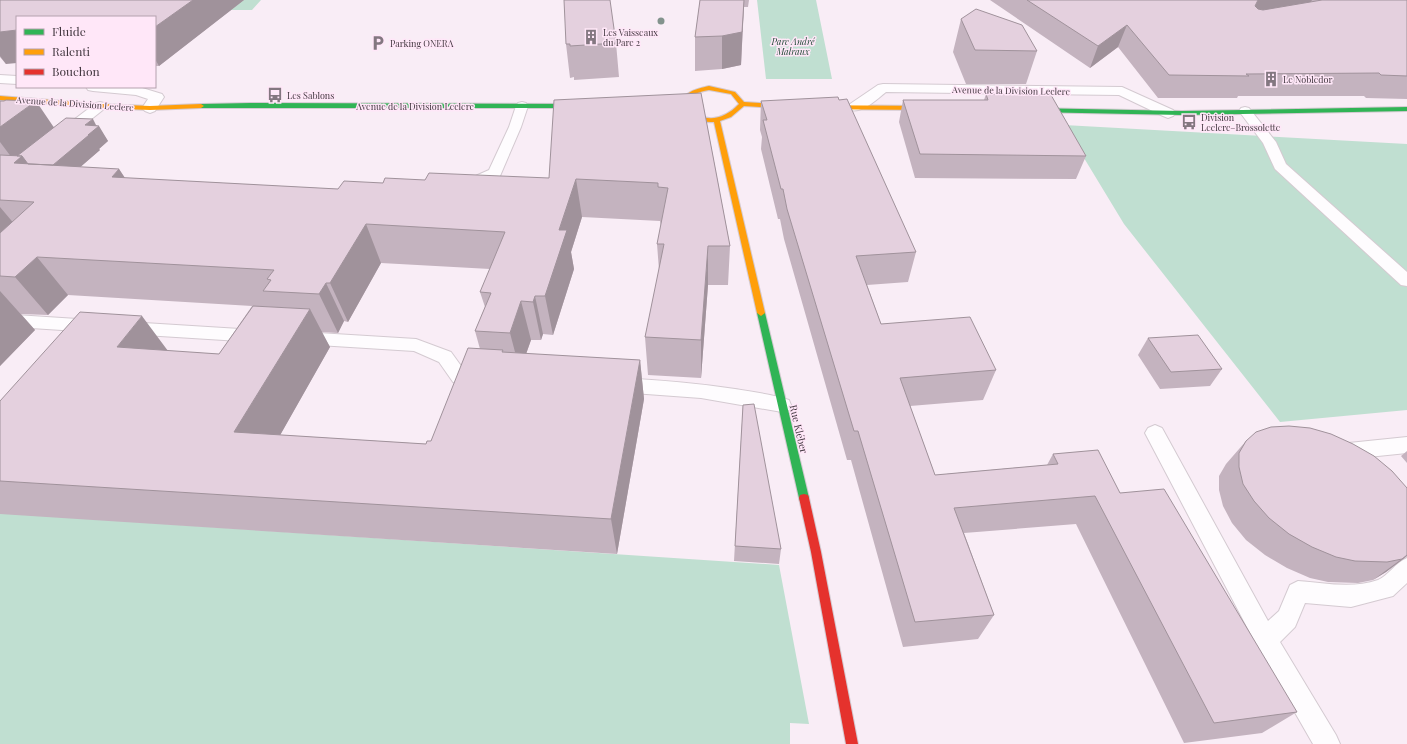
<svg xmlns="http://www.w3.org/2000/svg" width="1407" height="744" viewBox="0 0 1407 744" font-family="'Playfair Display',serif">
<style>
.green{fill:#c0dfd1}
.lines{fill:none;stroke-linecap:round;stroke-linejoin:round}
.lane-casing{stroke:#d4cad1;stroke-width:2}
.street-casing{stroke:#d4cad1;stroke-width:2}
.fast-casing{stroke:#d4cad1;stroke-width:2}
.slow-casing{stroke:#d4cad1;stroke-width:2}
.jam-casing{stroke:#d4cad1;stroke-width:2}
.lane{fill:#fefcfe;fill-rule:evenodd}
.street{fill:#fefcfe;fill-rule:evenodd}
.fast{fill:#30b455;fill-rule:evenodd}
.slow{fill:#ff9f0a;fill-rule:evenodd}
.jam{fill:#e5322d;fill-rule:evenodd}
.tree{fill:#83938d}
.wall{fill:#c4b3bf;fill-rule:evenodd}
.shaded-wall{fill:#a0929b}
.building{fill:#e4d0de;stroke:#a0929b}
.labels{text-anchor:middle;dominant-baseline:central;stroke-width:3;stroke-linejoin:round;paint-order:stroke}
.far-poi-label{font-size:9px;fill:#433840;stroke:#ffe7f8;text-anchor:start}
.far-park-label{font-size:9px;font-style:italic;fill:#224a37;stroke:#ffe7f8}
.far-street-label{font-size:9px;fill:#433840;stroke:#ffe7f8}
.street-label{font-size:10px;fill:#433840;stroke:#ffe7f8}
</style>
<rect width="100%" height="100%" fill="#f9edf6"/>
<path class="green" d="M233 0H261L252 10H230Z
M757 0H816L832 79H766Z
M1064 125 1407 144V410L1280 422 1124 224Z
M0 513 779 565 809 724 790 723V744H0Z"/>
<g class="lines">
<defs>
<path id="lane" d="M100 102 104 103 106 106 104 109 69 137H59L57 134 59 131 96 103Z
M522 102 526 103 528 106 521 127 500 176C489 181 474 191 462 188L460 185 462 182 489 170 509 127 516 106 518 103Z
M1245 107 1249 108 1276 142 1286 164 1407 272V286L1401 285 1275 169 1263 143 1239 111 1241 108Z
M0 314 93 320 99 322 102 326 99 330 93 332 0 326Z
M128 322 257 330 263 332 266 336 263 340 257 342 128 334 122 332 119 328 122 324Z
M302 332 416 339 451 352 464 370 481 371 487 373 490 378 487 383 481 385 459 384 453 382 439 362 414 351 302 344 296 342 293 338 296 334Z
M619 378C658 380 696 383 735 389 753 392 771 394 789 400L791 405 789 410 782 412 701 398 619 392 613 390 610 385 613 380Z
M1155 425 1162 428 1268 621 1279 611 1290 585 1298 581C1324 583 1353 589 1378 580 1388 576 1395 563 1407 558V583L1393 596 1351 607 1305 603 1295 627 1280 642 1336 735 1340 744H1313L1258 648 1145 433 1148 428Z
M1407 437V453L1339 460 1332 458 1329 452 1332 446 1339 444Z"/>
<path id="street" d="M0 75 17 76V84L0 83Z
M883 84 1122 87 1173 110 1176 113 1173 116 1168 118 1163 116 1119 95 886 92C876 100 863 113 850 110L847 107 850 104 878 85Z
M86 87H139L162 94 164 97 155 111 150 113 145 111 142 108 148 99 136 95 93 91 88 90Z"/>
<path id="fast" d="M250 103 582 104 585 106 582 108H201L198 106 201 104Z
M1407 107V111L1182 115 1031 112 1028 110 1031 108 1182 111Z
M761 310 765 313 809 498 808 501 804 502 800 501 799 498 757 313Z"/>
<path id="slow" d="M709 86 735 92 744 102 796 105 931 106 934 108 931 110 796 109 744 106 731 117 720 121 765 313 761 316 757 313 714 122C700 123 687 117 678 106 684 92 695 89 709 86ZM709 90 731 94 739 104C722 122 702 123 684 106 689 95 698 92 709 90Z
M0 96 100 104 150 106 201 104 204 106 201 108 150 110 100 108 0 100Z"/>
<path id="jam" d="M804 494 808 495 809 498 821 552 858 744H846L811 552 799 498 800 495Z"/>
</defs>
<use href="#lane" class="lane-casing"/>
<use href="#street" class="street-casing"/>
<use href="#fast" class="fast-casing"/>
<use href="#slow" class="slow-casing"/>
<use href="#jam" class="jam-casing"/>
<use href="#lane" class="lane"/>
<use href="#street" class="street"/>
<use href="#fast" class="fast"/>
<use href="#slow" class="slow"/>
<use href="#jam" class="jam"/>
</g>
<circle class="tree" cx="661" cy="21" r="3.5"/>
<path class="wall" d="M0 0H244L159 66H155V17H17L6 64 0 57Z
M700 0H749L748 7H744L741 65 722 69 695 71V37Z
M990 0H1407V99L1366 98 1364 96H1238L1237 98H1158L1118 47 1090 68Z
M961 19 1037 51 1026 84H966L953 52Z
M616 43 619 77 574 80V77L570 78 566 44Z
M701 93 730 246 728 285H708L701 378 648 375 645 337 659 270 657 244 661 226 660 221 582 217 571 252 574 269 553 335 543 334 541 340H531L526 354 640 360 644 399 617 554 0 514V401L168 351 219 354 252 306 68 295 48 315 21 314 35 330 0 366V101L54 127 97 125 108 141 99 149 100 150 80 167 119 169 125 178 338 189 383 183 425 180 549 178ZM381 263 490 269 480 292 485 307 475 331 480 349 431 441 426 444 280 435 330 347 321 332 338 333 344 321 348 322Z
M986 94 1086 156 1076 179 915 178 899 122 903 100H984Z
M761 101 916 252 908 282 867 285 881 324 996 370 983 400 910 406 935 475 1047 465 1053 454 1120 493 1297 712 1262 733 1184 743 1076 524 964 533 994 615 978 639 903 647 851 460H847L784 239 780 219H778L761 149 762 137 760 130Z
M1148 338 1222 369 1210 386 1160 389 1138 355Z
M743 405 781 549 779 564 734 561Z
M1246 441 1407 488V556L1386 572 1373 580 1358 583 1328 582 1310 578 1287 568 1265 555 1246 540 1232 523 1223 506 1219 490V476L1226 464Z
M1407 451V463L1401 456Z"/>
<path class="shaded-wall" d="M193 0H244L159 66 155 59V27Z
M744 0 741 65 722 69V36Z
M1258 0H1312L1306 10 1247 22Z
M1127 25 1118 47 1090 68 1098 46Z
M17 30V63L6 64 0 56V32Z
M36 101 57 132 50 194 14 163 15 162 0 142V127Z
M93 119 97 127 99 126 108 141 99 149 100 150 62 183 51 167 88 135 85 125Z
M119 169 144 207 112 177Z
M576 179 582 217 571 252 574 269 553 335 545 296 559 230Z
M0 207 16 226 0 234Z
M366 224 381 263 348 322 330 283Z
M708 246V285L701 378V340Z
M37 257 68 295 48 315 15 277Z
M326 283 344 321 338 333 319 294Z
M0 291 35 330 0 366Z
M535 296 543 334 541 340 533 302Z
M521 301 531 340 520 371 510 333Z
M310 309 330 347 261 469 234 432Z
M142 316 171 355 117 347Z
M640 360 644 399 617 554 611 519Z
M1407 555V556L1386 572 1373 580Z"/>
<path class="building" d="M0 0H193L155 27V17H17V30L0 32Z
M564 0H610L616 43 570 46V44H566Z
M700 0H744L742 32 722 36 695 37Z
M1027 0H1260H1258L1255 6 1258 9 1263 10 1322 0H1407V76L1381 75 1379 73 1246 74 1249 76 1169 75 1127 25 1098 46Z
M976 9 1022 25 1037 51 975 50 961 19Z
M701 93 730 246H708L701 340 645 337 664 244H657L668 188 658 187V183L576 179 559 230H567L545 296H535L533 302 521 301 510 333 475 331 491 293 480 292 505 232 366 224 330 283H326L319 294 263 291 271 280 267 279 274 270 37 257 15 277 0 276V233L34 202 0 200V155L22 156 14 163 119 169 112 177 338 189 344 181 383 183 385 178 425 180 429 173 549 178 554 100Z
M986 94 1051 95 1086 156 920 154 903 100H988Z
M838 97 839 100 847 99 916 252 856 256 881 324 970 317 996 370 900 378 935 475 1058 464 1053 454 1098 450 1120 493 1164 489 1297 712 1214 723 1095 496 954 508 994 615 915 622 858 431H854L787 209 783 189H781L763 120H767L761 101Z
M6 100 36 101 0 127V101H4Z
M66 118 93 119 85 125 99 126 88 135H89L53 165 28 164 22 156H17Z
M253 306 310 309 234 432 426 444 427 441H431L468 348 503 350 502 352 640 360 611 519 0 481V401L80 312 142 316 117 347 219 354Z
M1198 335 1222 369 1171 372 1148 338Z
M754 404 781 549 735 546 743 405Z
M1289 426 1310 428 1331 434 1353 444 1374 456 1392 471 1407 488V555L1402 559 1387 562 1355 561 1336 557 1312 547 1289 534 1269 518 1254 501 1243 484 1239 467V453L1246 441 1256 432 1271 427Z"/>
<defs>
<symbol id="building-bare" viewBox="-9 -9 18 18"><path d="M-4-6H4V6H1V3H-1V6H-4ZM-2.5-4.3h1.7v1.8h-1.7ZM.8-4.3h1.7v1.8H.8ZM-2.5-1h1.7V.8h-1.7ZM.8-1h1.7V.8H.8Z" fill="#837780" stroke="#ffe7f8" stroke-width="2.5" paint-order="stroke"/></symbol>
<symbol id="parking-bare" viewBox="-9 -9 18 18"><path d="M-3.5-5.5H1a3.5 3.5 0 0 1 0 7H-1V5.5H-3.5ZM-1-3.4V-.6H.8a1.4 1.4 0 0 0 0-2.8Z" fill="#837780" stroke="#ffe7f8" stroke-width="2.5" paint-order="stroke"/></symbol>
<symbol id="bus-bare" viewBox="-9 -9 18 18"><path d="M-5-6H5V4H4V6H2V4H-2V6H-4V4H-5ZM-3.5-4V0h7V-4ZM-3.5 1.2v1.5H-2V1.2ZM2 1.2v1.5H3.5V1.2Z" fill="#837780" stroke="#ffe7f8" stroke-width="2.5" paint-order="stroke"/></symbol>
</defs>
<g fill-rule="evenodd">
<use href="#building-bare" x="580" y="26" width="22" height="22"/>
<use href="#parking-bare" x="367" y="32" width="22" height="22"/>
<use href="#building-bare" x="1260" y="68" width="22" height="22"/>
<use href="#bus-bare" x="264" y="84" width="22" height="22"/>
<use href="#bus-bare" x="1178" y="111" width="22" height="22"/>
</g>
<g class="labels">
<g class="far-poi-label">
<text x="603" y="32">Les Vaisseaux<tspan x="603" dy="10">du Parc 2</tspan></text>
<text x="390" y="43">Parking ONERA</text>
<text x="1283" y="79">Le Nobledor</text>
<text x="287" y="95">Les Sablons</text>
<text x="1201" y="117">Division<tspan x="1201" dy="10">Leclerc–Brossolette</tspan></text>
</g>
<g class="far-park-label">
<text x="793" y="41">Parc André<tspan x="793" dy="10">Malraux</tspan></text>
</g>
<g class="far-street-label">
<text transform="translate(1011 90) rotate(1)">Avenue de la Division Leclerc</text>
<text transform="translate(75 103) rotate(4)">Avenue de la Division Leclerc</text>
<text x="415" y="106">Avenue de la Division Leclerc</text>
</g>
<g class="street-label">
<text transform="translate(799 429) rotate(77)">Rue Kléber</text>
</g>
</g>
<rect x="16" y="16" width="140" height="72" fill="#ffe7f8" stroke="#b4a1ae"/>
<rect x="24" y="29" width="20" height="6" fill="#30b455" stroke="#b4a1ae"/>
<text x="52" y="36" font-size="12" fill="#433840">Fluide</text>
<rect x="24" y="49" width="20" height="6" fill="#ff9f0a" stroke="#b4a1ae"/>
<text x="52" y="56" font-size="12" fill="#433840">Ralenti</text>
<rect x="24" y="69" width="20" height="6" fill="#e5322d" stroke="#b4a1ae"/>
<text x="52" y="76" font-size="12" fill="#433840">Bouchon</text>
</svg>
